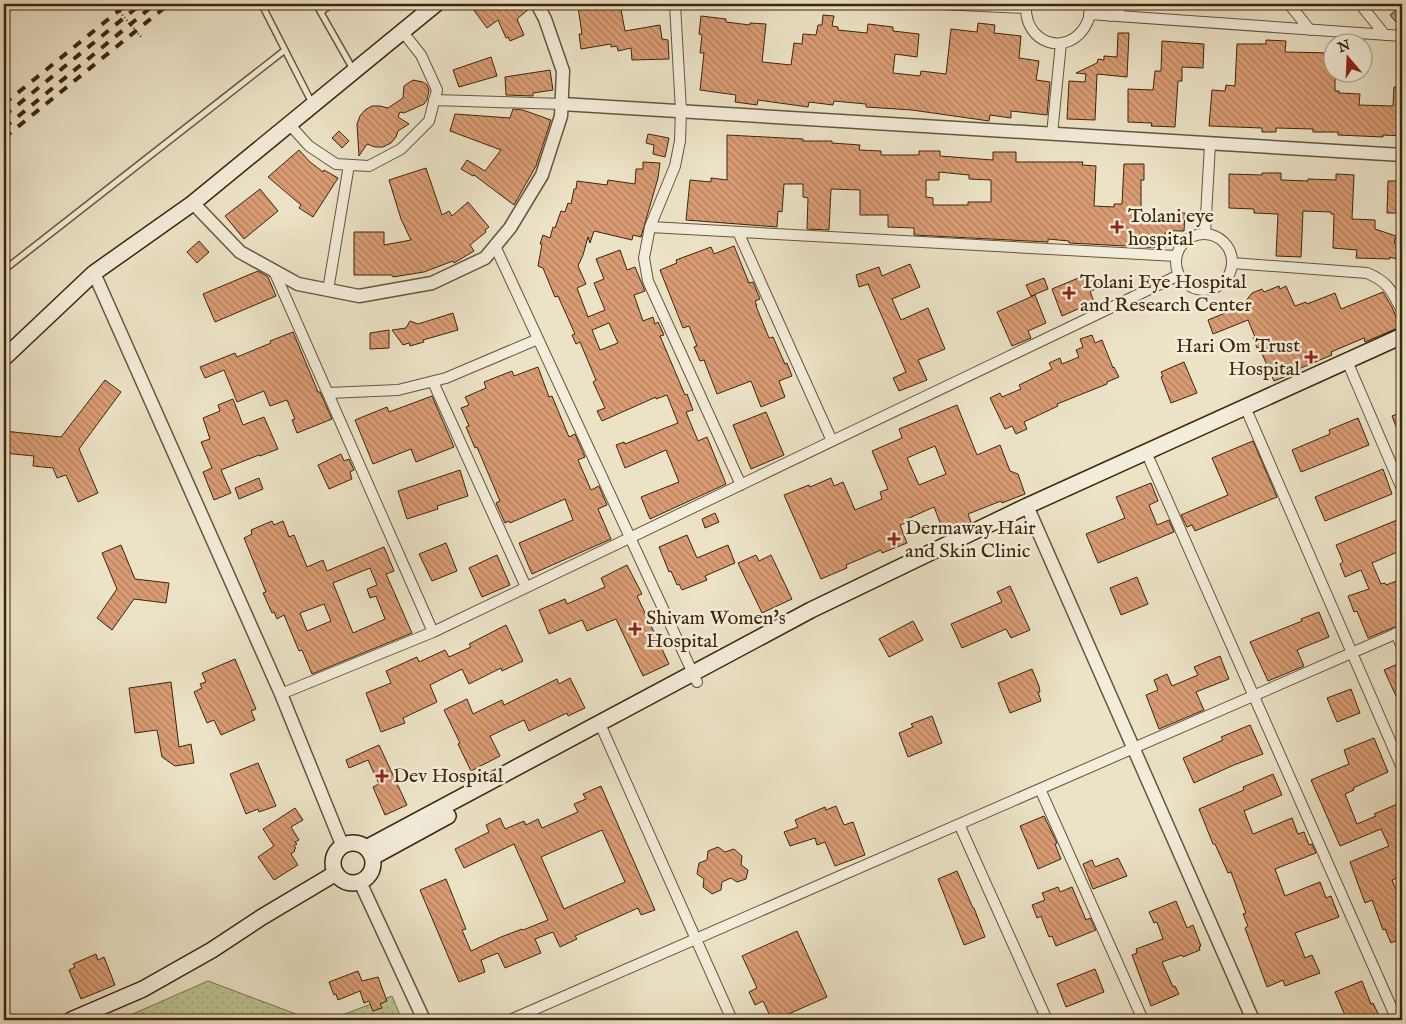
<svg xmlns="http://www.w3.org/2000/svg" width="1406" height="1024" viewBox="0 0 1406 1024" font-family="'IM FELL English',serif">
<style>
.grass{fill:url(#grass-dots);stroke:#7c744e}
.building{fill:url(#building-back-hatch);stroke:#3c260b;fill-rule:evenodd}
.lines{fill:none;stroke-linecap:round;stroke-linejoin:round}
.service-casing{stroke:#68553a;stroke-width:8}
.minor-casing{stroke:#68553a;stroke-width:12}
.tertiary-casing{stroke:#68553a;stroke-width:15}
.secondary-casing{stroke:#3c260b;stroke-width:18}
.service{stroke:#f3eddb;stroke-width:5}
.minor{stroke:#f3eddb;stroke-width:10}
.tertiary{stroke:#f3eddb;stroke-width:12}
.secondary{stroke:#f3eddb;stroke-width:15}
.rail{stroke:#3c260b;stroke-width:4;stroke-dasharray:9 9;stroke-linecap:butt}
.path-bridge{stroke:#3c260b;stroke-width:2;stroke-dasharray:1 2.5;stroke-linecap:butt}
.poi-dot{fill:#8f2418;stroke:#f3eddb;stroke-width:2}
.labels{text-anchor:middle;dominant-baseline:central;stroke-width:5;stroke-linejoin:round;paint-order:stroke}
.poi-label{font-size:20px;fill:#3c260b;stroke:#f3eddb;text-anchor:start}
</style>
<defs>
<pattern id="grass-dots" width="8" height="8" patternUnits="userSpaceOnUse" patternTransform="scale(1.25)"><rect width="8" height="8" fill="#bcc392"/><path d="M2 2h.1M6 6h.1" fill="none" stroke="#a2a77d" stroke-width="1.8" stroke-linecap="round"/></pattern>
<pattern id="building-back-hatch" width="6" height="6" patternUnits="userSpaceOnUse" patternTransform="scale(1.25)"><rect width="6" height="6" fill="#da9c74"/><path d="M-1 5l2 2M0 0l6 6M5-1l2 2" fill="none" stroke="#b27f5d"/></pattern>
</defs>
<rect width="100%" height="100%" fill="#ece3c7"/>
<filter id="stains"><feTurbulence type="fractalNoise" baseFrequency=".004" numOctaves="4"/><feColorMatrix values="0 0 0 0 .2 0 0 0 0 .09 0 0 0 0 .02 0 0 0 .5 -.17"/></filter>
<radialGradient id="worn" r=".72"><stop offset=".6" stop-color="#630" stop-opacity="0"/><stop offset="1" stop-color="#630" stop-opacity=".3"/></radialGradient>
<path class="grass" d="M208 981 312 1020H119Z
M392 996 402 1020H329Z"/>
<path class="building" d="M480 4H529L530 8 517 19 524 35 510 41 508 37 506 38 498 20 487 28 473 9Z
M606 4H620L625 31 660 25 662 39 668 40 669 59 632 60 631 48 618 51 617 46 611 47V44L581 49 579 34H582L578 7Z
M1402 5V29L1390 15Z
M823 15 834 16 832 26 838 27V30L867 33 868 24 893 27V31L919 34 917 57 895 54 893 73 920 76 921 71 946 74 951 29 977 32 978 23 995 25 994 33 1021 36 1019 58 1039 61 1036 80 1050 82 1047 115 1011 111V118L990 115 989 121 912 110 866 107V104L834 101 833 105 809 102 808 107 758 100 757 105 735 102 736 95 700 90 704 53H700L702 35 699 34 701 16 726 19V22L750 25V23L766 24 762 62 791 65 794 43 802 44 803 34 816 35 818 25H822Z
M1118 33H1129L1127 77 1097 74 1095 120 1067 119 1069 81 1085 82 1086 74 1076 73 1097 63 1098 59 1104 60V56L1117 57Z
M1266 40 1286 41 1285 52 1334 53V72H1335V91H1339V93L1360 94 1359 105 1393 106 1394 87H1402V136L1383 135V137L1338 135V132H1313V129L1276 128V132H1262V128L1209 126 1212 90 1225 91 1226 85 1235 86 1237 44H1266Z
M1162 41 1204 44 1203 68 1182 67V81H1178L1175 127 1151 126 1152 123 1128 122V89L1153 90 1155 71H1161Z
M491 57 497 76 459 87 453 70Z
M550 70 553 90 533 93V96L506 95 505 77Z
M413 80 423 82 427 85 429 90 427 100 424 104 404 113 400 112 398 117 409 124 398 131 396 137 391 143 383 147H375L367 144 359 156 357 124 360 116 365 110 372 106H380L388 108 403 98 404 86Z
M513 109 523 110 551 120 536 166 514 205 474 175 473 176 461 169 467 160 485 171 501 150 450 131 455 114 510 118Z
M339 131 349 141 342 148 332 138Z
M648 134 669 138 665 157 653 154 654 145 646 143Z
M727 135 803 139V141H832V143L860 145 859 150 881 151V155H919V151H940V156L993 160V152H1016V162H1083L1082 165 1096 166 1094 206 1114 207V204H1122L1124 164H1144V180H1141V212H1145V214L1175 216V213H1185L1184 231H1169V234L1165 233 1164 248 1069 243V241L1048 239V242L914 235V228L888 227V215H860V190L831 189 829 230 807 229 808 198 803 197V184H784L782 212 778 211 777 227 686 220 690 180 711 182V178L727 180ZM939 172 969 175V179L991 180V202H968V205H933V198L926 197V180H939Z
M299 150 310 162 323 172 324 170 338 178 313 217 299 208 301 205 268 177Z
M643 162 660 163 658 178 641 237 633 235 632 240 594 231 590 243 588 237 583 255 578 266 586 284 577 288 588 317 605 310 594 283 604 279 596 259 620 250 627 270 635 267 645 291 634 295 643 321 653 317 655 324 658 322 664 335 660 336 685 395 687 394 693 410 686 412 698 441 707 437 726 484 650 519 641 497 679 482 666 450 625 468 616 445 624 442 625 444 678 423 667 395 656 399V397L602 421 597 411 605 408 593 382 596 380 580 342 576 344 572 335 575 334 558 296 555 297 543 268 538 266 542 244H540L543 235 550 238 553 227 555 228 561 211 565 212 568 203 571 204 574 189H576L577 181 607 185 608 180 635 184 636 169H643ZM609 323 618 343 600 350 592 330Z
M426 168 442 215 449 211 452 216 468 202 489 227 485 230 486 232 470 245 474 251 454 263 453 261 424 272 393 277 392 275H354V232H384V245L411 240 401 219 389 180Z
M1262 173H1281V180L1308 181V179L1336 180V174L1354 175 1352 219 1375 220V229L1396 236 1394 243 1402 245V261L1390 257V259L1356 258 1357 250 1333 248 1334 214H1331V212L1303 211 1301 257 1276 256 1278 214 1254 213V209L1229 208V174L1262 175Z
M1388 181H1402V213H1387Z
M260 189 278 211 244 239 225 216Z
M199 241 209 252 197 263 187 252Z
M734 246 749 283 753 282 760 299 755 301 757 306H756L769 338 773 337 785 364 787 363 792 376 779 381 785 397 761 407 751 381 717 394 704 360 700 361 694 347 697 346 689 326 683 328 660 270 677 263 676 260 711 247 714 254Z
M910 264 920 287 892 299 901 320 928 308 945 349 918 360 927 380 899 391 893 378 906 372 868 284 859 287 856 275 879 267 882 276Z
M258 271 268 277 276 296 215 322 203 294Z
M1083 276 1086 283 1097 279 1100 288 1090 291 1094 302 1062 316 1052 289Z
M1044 278 1048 289 1031 296 1026 285Z
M1279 286 1280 289 1286 286 1295 306 1306 302 1307 304 1335 293 1341 309 1383 292 1392 307 1400 327 1365 342 1364 338 1331 352 1332 355 1296 370 1297 372 1274 381 1259 347 1257 348 1253 338 1255 337 1248 320 1213 334 1208 320 1242 306 1252 293 1262 289 1264 292Z
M1035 295 1046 323 1028 331 1031 338 1012 346 997 312Z
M453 313 458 330 423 340 424 342 410 346 409 343 403 345 392 330 406 328 410 321 418 324Z
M389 330V348L370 349V333Z
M293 332 318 392H320L332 419 297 433 292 420 295 419 287 400 270 406 264 391 237 402 224 370 205 378 200 367 235 353 237 357 271 343 270 341Z
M1092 335 1095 343 1102 340 1113 368 1114 367 1119 377 1107 382V384L1057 404 1058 406 1024 422 1027 429 1016 434 1012 426 1005 429 990 398 1000 393 1002 397 1021 389 1019 385 1052 369 1049 363 1060 358 1062 364 1079 357 1076 350 1083 347 1080 339Z
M1184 362 1197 393 1171 403 1161 377 1163 376 1161 372Z
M538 367 549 397 552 396 569 437 575 434 585 457 578 460 591 490 599 486 607 505 598 509 611 539 532 574 519 543 573 520 565 499 510 523 509 521 505 523 496 503 500 501 477 447 475 448 466 427 469 426 461 408 469 405 465 397 486 388 484 382 512 371 514 376Z
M105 380 121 392 79 449 98 493 78 502 66 475 57 478 53 468 33 466 34 456 4 453V431L61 437Z
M432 396 454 447 416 462 411 449 373 464 355 420 387 407 389 412Z
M233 399 243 425 264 417 278 449 260 456 259 455 221 470 231 493 214 500 203 472 212 468 201 442 210 439 203 418 220 411 218 405Z
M957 405 977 455 1000 445 1010 471 1018 474 1025 494 1002 503 1001 501 968 514 971 522 944 533 934 507 907 519 908 522 900 525 907 543 882 553 881 550 846 565 847 568 821 579 784 495 809 485 810 487 831 478 834 486 843 482 855 510 882 499 880 492 888 489 872 451 902 438 899 429ZM935 446 946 474 919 485 907 458Z
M766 412 784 455 751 469 733 425Z
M1402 412V442L1392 416Z
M1358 418 1369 445 1301 472 1292 450 1330 434 1329 430Z
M1253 441 1277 497 1195 531 1192 525 1187 527 1181 515 1228 495 1212 458Z
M341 454 344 461 349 459 354 470 350 472 352 479 329 489 318 465Z
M1383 469 1392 494 1325 521 1315 497Z
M460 470 468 496 437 506 438 509 407 519 398 491Z
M259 478 263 489 239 499 235 488Z
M1151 483 1158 501 1149 505 1157 525 1169 520 1174 532 1098 563 1086 534 1125 518 1116 497Z
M715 513 719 522 705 528 702 519Z
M1402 518V550L1372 563 1381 584 1385 583 1386 585 1402 579V624L1368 638 1357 611 1354 612 1348 596 1369 589 1361 570 1345 577 1340 564 1343 562 1336 545Z
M272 521 274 525 283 521 289 537 294 535 307 567 323 560 327 571 384 547 394 571 386 574 412 633 312 674 302 650 299 651 284 615 277 619 274 612 272 613 263 593 266 592 244 538 252 534 251 530ZM370 568 377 585 367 589 370 598 376 596 385 619 353 633 333 583ZM324 604 331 621 307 631 300 613Z
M687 535 697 558 728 545 735 563 705 576 707 580 682 590 679 584 677 585 671 571 669 572 659 547Z
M446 543 457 571 432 581 419 554Z
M121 545 135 579 169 583 166 603 134 599 112 630 97 618 117 589 102 553Z
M497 555 510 585 482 597 469 568Z
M756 555 759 561 771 555 792 599 762 613 738 563Z
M627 565 642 594 637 596 669 664 643 676 616 619 587 631 582 620 549 634 539 610 565 599 567 604 605 587 601 578Z
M1137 577 1148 604 1121 615 1110 588Z
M1010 586 1030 630 1011 638 1006 629 962 648 951 624 1002 602 997 592Z
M1319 612 1329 637 1297 650 1304 666 1268 681 1250 642 1302 621 1301 619Z
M913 621 923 640 889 657 879 639Z
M506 625 523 661 502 671 501 668 469 684 462 669 430 685 437 702 403 718 405 723 381 732 366 693 391 683 386 671 417 657 419 662 445 650 449 657 471 647 469 644Z
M1220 656 1229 679 1196 692 1204 710 1159 729 1146 695 1158 690 1154 680 1167 674 1172 686 1198 675 1194 667Z
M235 659 256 709 251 711 255 720 221 735 214 720 207 723 194 692 202 688 200 684 206 682 202 673Z
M1402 662V709L1384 670Z
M1032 669 1039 686 1040 692H1038L1041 701 1010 713 998 683Z
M570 678 585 708 568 716 567 713 529 731 524 720 490 736 500 756 471 771 458 744 460 743 444 710 467 699 473 714 502 700 504 705 557 679 559 684Z
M171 682 179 747 191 744 194 763 175 766 162 757 157 730 135 733 129 688Z
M1351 689 1360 713 1337 722 1327 698Z
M932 716 942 743 908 757 899 733 913 727 911 724Z
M1250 725 1263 754 1234 765 1194 783 1183 758 1223 740 1221 737Z
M1374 738 1388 772 1353 788 1354 790 1345 794 1357 824 1376 816 1374 814 1402 802V876L1392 880 1402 904V938L1391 943 1385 929 1383 930 1372 900 1365 903 1350 862 1389 846 1381 829 1340 846 1311 780 1349 764 1344 750Z
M379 745 407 805 385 815 373 787 379 784 368 760 349 768 346 760Z
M258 763 276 806 259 812 258 809 246 814 230 774Z
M1273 774 1282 795 1244 811 1253 834 1292 818 1298 834 1304 832 1309 845 1312 844 1316 853 1275 869 1285 896 1320 882 1326 898 1331 896 1339 917 1295 933 1305 958 1312 955 1320 973 1285 986 1283 980 1267 987 1245 928 1248 926 1243 914 1246 913 1231 872 1228 873 1215 844H1213L1199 809 1244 790 1243 787Z
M601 786 655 910 641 915 638 908 575 936 577 939 560 947 553 932 535 939 541 953 505 968 498 953 481 960 485 972 459 982 420 890 446 879 466 929 462 930 471 951 501 937 522 929 523 930 548 920 514 844 464 868 455 849 489 832 486 825 500 818 505 829 524 821 526 825 538 819 542 828 578 812 574 804 586 799 583 794ZM602 830 625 882 564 909 541 857Z
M836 806 844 825 853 822 865 855 835 866 825 842 817 845 815 838 790 846 784 832 798 827 795 820 825 807 826 810Z
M295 808 303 820 291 827 299 840 295 842 297 844 294 846 296 848 294 850 295 851 291 854 298 865 274 880 258 857 274 846 263 829Z
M1044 816 1057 843 1055 844 1061 859 1038 869 1020 826Z
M718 847 725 852 734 849 742 856 741 865 748 870 746 879 737 882 731 878 722 882 721 890 712 894 703 887 704 879 697 874 699 863 707 860 708 851Z
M1118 858 1127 876 1093 889 1083 864 1092 860 1095 867Z
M957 871 973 908H974L985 937 964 945 938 879Z
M1058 887 1060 892 1072 887 1086 920 1090 918 1096 930 1056 946 1052 936 1049 937 1041 916 1037 918 1032 905 1045 900 1042 893Z
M1176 901 1187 928 1193 925 1201 946 1199 947 1200 950 1183 957 1182 955 1162 962 1173 987 1175 986 1179 994 1151 1006 1132 955 1137 953 1136 949 1163 939 1157 922 1154 923 1149 912Z
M797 931 827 997 775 1020H772L763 1001 755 1005 749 992 757 988 742 956Z
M96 954 98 960 104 957 115 985 81 999 69 970 75 967 73 964Z
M1095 969 1104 992 1066 1007 1057 984Z
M358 971 362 981 378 977 387 1001 380 1004 382 1008 373 1011 369 1001 364 1003 360 991 338 1000 336 994 334 995 329 982Z
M1362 981 1371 1004 1373 1003 1381 1020H1347L1335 992Z"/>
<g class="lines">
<defs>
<path id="service" d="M263 4 262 5 312 103
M316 4 354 71
M321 12 332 4
M4 270 285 50"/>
<path id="minor" d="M675 4 681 111 680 141 675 166 650 227 644 258 648 281 741 485
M940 4 1026 8
M1026 4C1023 44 1069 59 1087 23 1090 17 1091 10 1088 4
M1289 4 1310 30
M1360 4 1385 35
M1089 14 1402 36
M1110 16 1125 4
M434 100 562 104
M289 124 309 146 336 164 369 166 401 149 429 121 437 90 421 55 402 31
M1052 134 1061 43
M650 227 1176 256
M738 232 832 441
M1205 234 1210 144
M1176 262a28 28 0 1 1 56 0a28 28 0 1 1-56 0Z
M495 246 697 682
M1232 263 1367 273C1389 282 1392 292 1402 311
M274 271 433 632
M328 290 349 165
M1347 361 1402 489
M433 382 526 587
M328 393 398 390 446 378 538 339
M1249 416 1402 768
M1150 461 1397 1020
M1396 633 1402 647
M281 694 433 632 1179 275
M600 724 732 1020
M1040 789 1143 1020
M959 824 1047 1020
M510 1020 1402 631"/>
<path id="tertiary" d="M562 104 1402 155
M193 203 240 252 298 284 359 296 432 283 485 258 510 228 542 175 561 116 563 71 545 19 537 4
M94 273 281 694 343 847
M1027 506 1253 1020
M360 882 424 1020"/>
<path id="secondary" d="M4 358 94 273 193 203 436 4
M333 863a20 20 0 1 1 40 0a20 20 0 1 1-40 0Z
M366 848 811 610 1027 506 1402 336
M373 857 448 816
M71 1020 143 989 212 950 262 917 336 873"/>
</defs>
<use href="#service" class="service-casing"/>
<use href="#minor" class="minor-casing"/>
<use href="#tertiary" class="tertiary-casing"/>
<use href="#secondary" class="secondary-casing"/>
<use href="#service" class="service"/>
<use href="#minor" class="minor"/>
<use href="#tertiary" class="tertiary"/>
<use href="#secondary" class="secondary"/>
<path class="rail" d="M4 104 127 4
M4 116 141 4
M4 128 155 4
M4 138 169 4"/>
<path class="path-bridge" d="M113 4 142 38"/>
</g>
<g class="poi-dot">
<path d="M1114.5 219.5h5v5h5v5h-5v5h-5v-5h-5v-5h5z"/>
<path d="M1066.5 285.5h5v5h5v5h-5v5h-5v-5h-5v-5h5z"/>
<path d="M1308.5 349.5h5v5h5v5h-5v5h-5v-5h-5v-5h5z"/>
<path d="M891.5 531.5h5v5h5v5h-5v5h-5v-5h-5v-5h5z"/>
<path d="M632.5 621.5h5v5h5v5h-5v5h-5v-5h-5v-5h5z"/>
<path d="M379.5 768.5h5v5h5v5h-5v5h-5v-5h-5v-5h5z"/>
</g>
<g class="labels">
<g class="poi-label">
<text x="1128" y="216">Tolani eye<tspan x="1128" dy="23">hospital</tspan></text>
<text x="1080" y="282">Tolani Eye Hospital<tspan x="1080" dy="23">and Research Center</tspan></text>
<text x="1300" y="346" text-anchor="end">Hari Om Trust<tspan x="1300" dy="23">Hospital</tspan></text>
<text x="905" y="528">Dermaway Hair<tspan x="905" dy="23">and Skin Clinic</tspan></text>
<text x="646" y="618">Shivam Women's<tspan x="646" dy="23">Hospital</tspan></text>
<text x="393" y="776">Dev Hospital</text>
</g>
</g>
<rect width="1406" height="1024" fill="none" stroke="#ece3c7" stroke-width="20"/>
<rect x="5" y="5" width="1396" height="1014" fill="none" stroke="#3c260b" stroke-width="2.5"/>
<rect x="10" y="10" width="1386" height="1004" fill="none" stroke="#3c260b"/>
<g transform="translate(1348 58) rotate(341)"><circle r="24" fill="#f3eddb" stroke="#aa9d88"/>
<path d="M0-4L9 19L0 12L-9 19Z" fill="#8f2418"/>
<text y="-8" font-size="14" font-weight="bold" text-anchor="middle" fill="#3c260b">N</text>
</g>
<rect width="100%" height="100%" filter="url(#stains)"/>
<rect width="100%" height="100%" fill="url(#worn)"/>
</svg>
